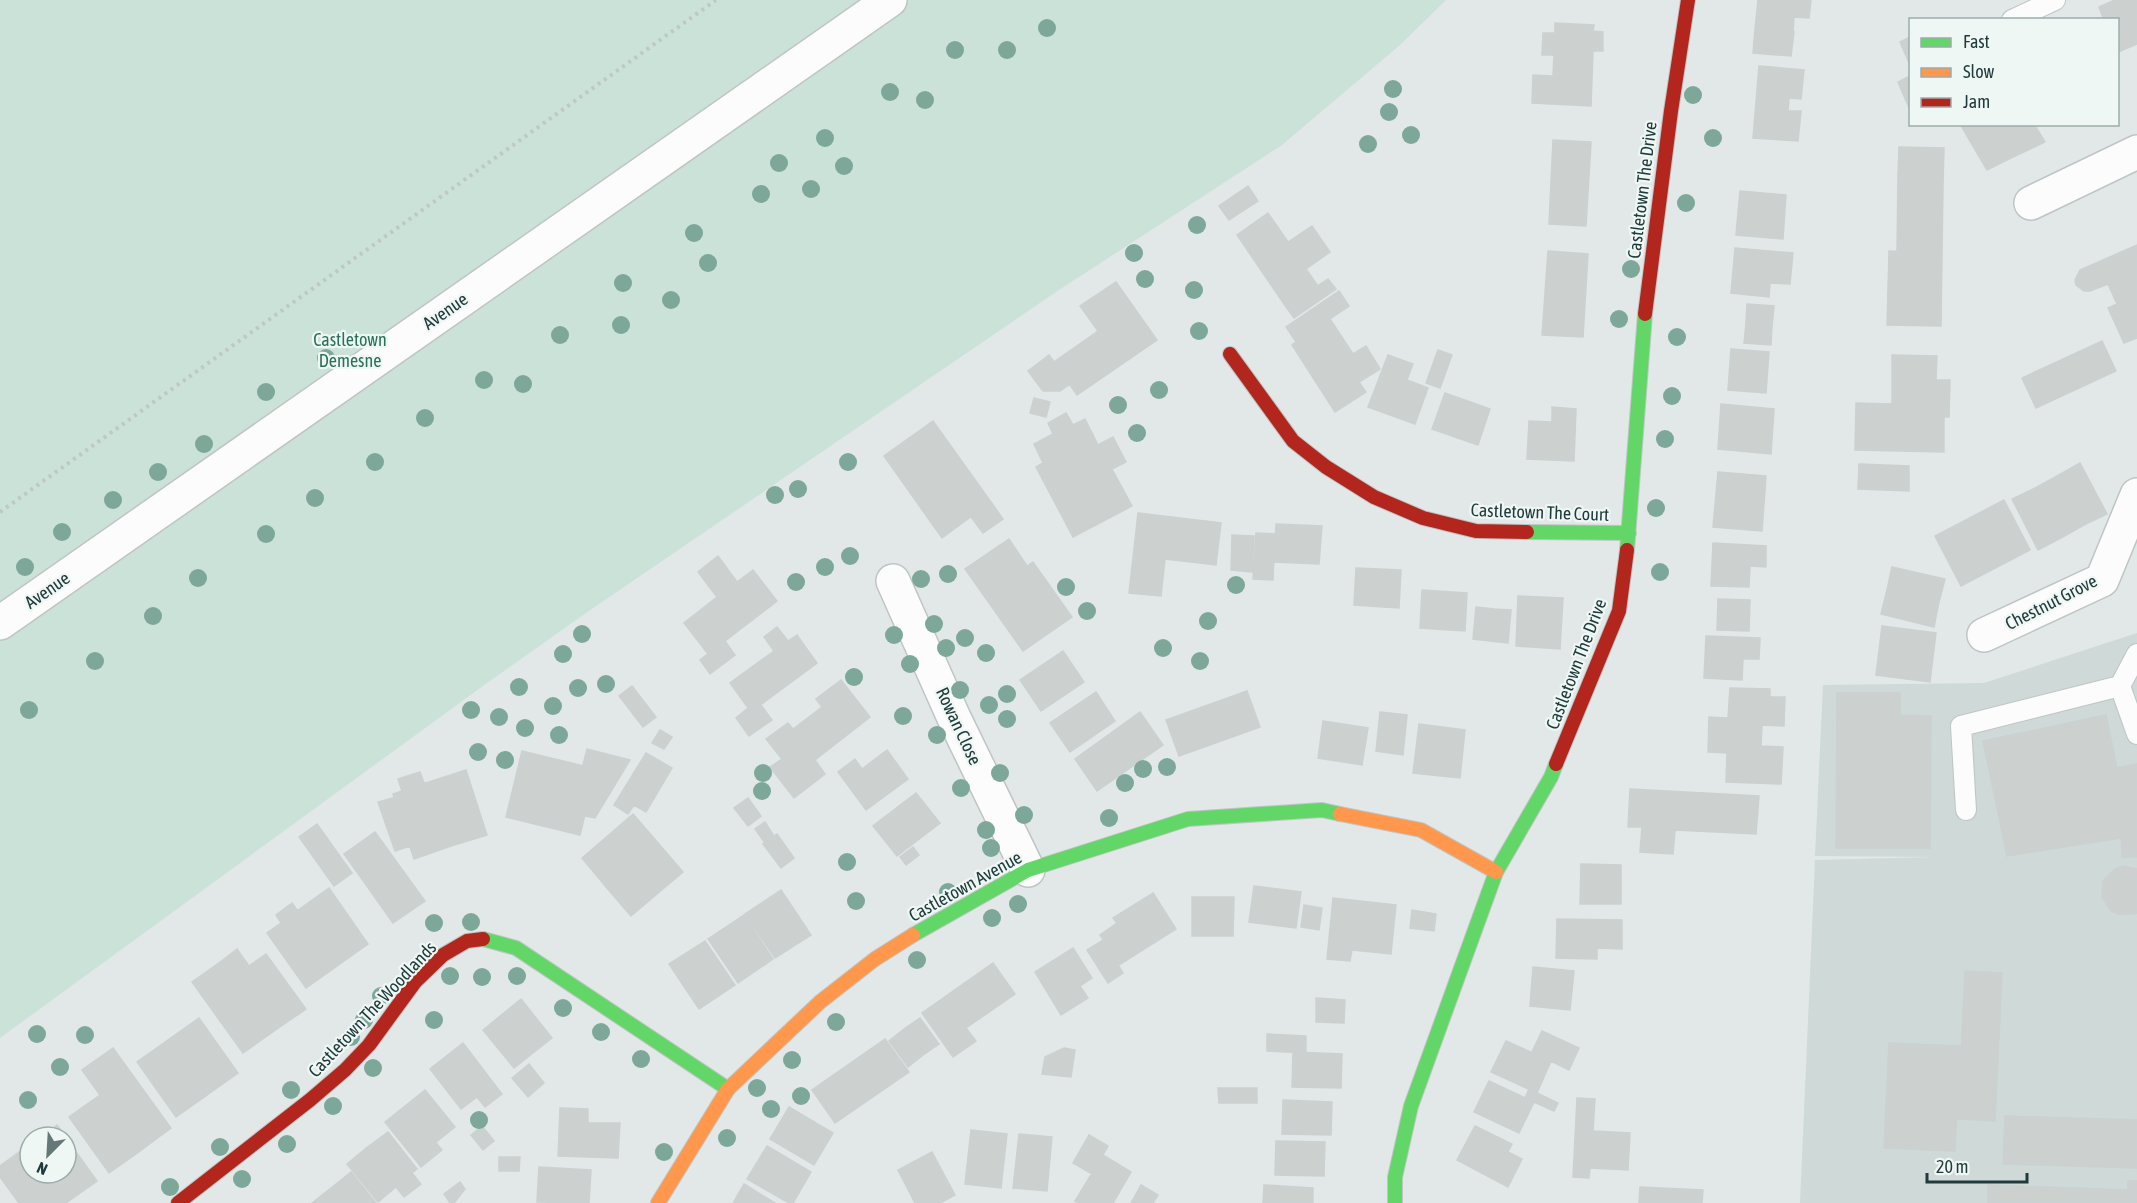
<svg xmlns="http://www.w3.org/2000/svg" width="2137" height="1203" viewBox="0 0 2137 1203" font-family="'Asap Condensed',sans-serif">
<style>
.built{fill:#cfd9d8}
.green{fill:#cae2d8}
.building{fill:#ccd1d0;stroke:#cad1d0;stroke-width:1.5}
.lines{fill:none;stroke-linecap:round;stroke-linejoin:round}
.lane-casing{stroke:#bfc5c4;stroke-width:22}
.street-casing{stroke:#bfc5c4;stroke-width:36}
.fast-casing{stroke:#bec6c5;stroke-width:16}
.slow-casing{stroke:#bec6c5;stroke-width:16}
.jam-casing{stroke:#bec6c5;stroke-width:16}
.path{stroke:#bfc8c8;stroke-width:4;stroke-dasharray:3 4.5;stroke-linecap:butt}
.lane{stroke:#fbfcfb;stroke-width:20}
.street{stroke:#fbfcfb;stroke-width:33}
.fast{stroke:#63d668;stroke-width:14}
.slow{stroke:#ff974d;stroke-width:14}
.jam{stroke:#b3261e;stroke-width:14}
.tree{fill:#7ca799}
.labels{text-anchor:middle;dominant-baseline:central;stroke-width:4.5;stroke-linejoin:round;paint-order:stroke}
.street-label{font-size:18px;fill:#203b3b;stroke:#eff7f5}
.park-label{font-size:18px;fill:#29725a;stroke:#eff7f5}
</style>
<rect width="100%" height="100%" fill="#e2e8e7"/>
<path class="built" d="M2137 633V1203H1800L1815 860 1934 857 1815 856 1823 685 1984 683Z"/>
<path class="green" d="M0 0H1446L1400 45 1282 145 1059 290 586 613 487 683 0 1038Z"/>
<path class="building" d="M1758 0H1811L1809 18 1794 17 1793 33 1755 29Z
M2115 0H2137V19L2118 27V20H2104L2099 7Z
M2137 19V44L2118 52V27Z
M1555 23 1594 25 1593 31 1603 32V51H1593L1591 106 1532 103 1533 75 1553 76 1554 55H1542L1543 33H1555Z
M1755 29 1794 32 1791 56 1753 53Z
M1910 37V65L1900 42Z
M1759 66 1804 70 1801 99 1789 98 1788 111H1801L1798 141 1753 138Z
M1910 76V110L1898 82Z
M1960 124H1989L2009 159 1987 170Z
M1989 124H2034L2045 142 2009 159Z
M1553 140 1591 142 1586 226 1549 224Z
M1899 147 1944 148 1943 184 1898 176Z
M1898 176 1943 184 1942 253 1897 252Z
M1248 186 1258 201 1229 220 1219 206Z
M1740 191 1786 195 1783 239 1736 235Z
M1268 213 1288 242 1312 226 1330 252 1306 269 1318 286 1286 307 1237 235Z
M2137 245V338L2124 343 2108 308 2117 304 2108 284 2090 291H2084L2076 285 2075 280 2080 270Z
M1735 248 1793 253 1790 284 1770 283 1769 297 1731 293Z
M1548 251 1588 254 1583 337 1542 335Z
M1889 251 1942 253 1941 326 1887 325Z
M1328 279 1336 289 1294 318 1286 307Z
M1116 282 1157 340 1077 395 1054 362 1098 331 1080 306Z
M1339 291 1349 306 1296 342 1286 327Z
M1747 304 1774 306 1772 326 1746 323Z
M1330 319 1353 354 1366 346 1380 369 1359 382 1366 392 1335 412 1292 345Z
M1746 323 1772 326 1771 345 1744 343Z
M2102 341 2116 371 2036 408 2022 378Z
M1731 349 1769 352 1766 393 1728 390Z
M1438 350 1452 355 1440 388 1426 383Z
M1049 355 1070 384 1060 391H1043L1028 371Z
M1388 355 1413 364 1407 380 1428 388 1415 424 1368 407Z
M1892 355 1937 356 1936 380H1950L1949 417H1944V452L1855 450 1856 403 1892 404Z
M1445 393 1490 409 1478 445 1432 429Z
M1034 398 1050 402 1046 417 1030 413Z
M1721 404 1774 409 1771 454 1718 449Z
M1552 407 1576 409 1574 461 1527 459 1529 421 1552 422Z
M1066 413 1073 425 1085 419 1098 445 1113 437 1126 462 1112 469 1132 506 1073 537 1036 467 1043 463 1034 444 1053 434 1048 423Z
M933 421 991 502 942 538 884 456Z
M2080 463 2107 514 2084 525 2057 476Z
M1859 464 1909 466V491L1858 489Z
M1718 472 1766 476 1762 531 1713 527Z
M2057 476 2084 525 2061 538 2035 488Z
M2035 488 2061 538 2038 550 2012 499Z
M2004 500 2030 550 2007 562 1981 512Z
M991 502 1003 519 983 533 971 517Z
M1981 512 2007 562 1984 574 1958 524Z
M1138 513 1221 523 1216 565 1165 559 1161 596 1129 593Z
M1276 524 1322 526 1319 564 1274 562Z
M1958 524 1984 574 1961 586 1935 536Z
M1256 533 1275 534 1273 580 1253 579Z
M1232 535 1254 536 1252 572 1231 570Z
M1009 539 1027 566 1033 562 1072 617 1023 651 965 569Z
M1713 543 1766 546V567L1750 566 1749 587 1711 586Z
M718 556 737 582 753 570 777 601 708 654 684 623 717 597 698 572Z
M1892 567 1945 579 1939 602 1887 590Z
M1356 568 1401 570 1399 608 1354 605Z
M1422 590 1467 593 1465 631 1420 628Z
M1887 590 1939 602 1934 627 1881 614Z
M1518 596 1563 598 1560 649 1516 646Z
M1718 599 1750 600 1749 631 1717 630Z
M1476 607 1494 609 1490 641 1473 639Z
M1494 609 1511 610 1508 643 1490 641Z
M1882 626 1936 633 1933 657 1879 650Z
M777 627 788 641 797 635 817 663 751 712 730 683 774 651 764 637Z
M1706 636 1760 638 1759 659H1743L1742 680 1704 678Z
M725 641 735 655 710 674 700 660Z
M1879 650 1933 657 1930 682 1876 675Z
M1063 651 1084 682 1041 711 1020 680Z
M841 680 870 717 815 760 825 774 794 798 770 767 782 759 766 739 788 723 793 729 822 707 816 699Z
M632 686 656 717 643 727 619 696Z
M1730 688 1770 689V697H1785L1784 726 1762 725 1761 746 1783 747 1781 784 1726 782 1727 753 1708 752 1709 717 1728 718Z
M1247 691 1260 727 1179 756 1166 720Z
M1096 692 1115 721 1070 752 1050 723Z
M1837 693H1900V715L1931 716 1930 848H1836Z
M761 705 772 720 749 736 736 718 748 708 751 712Z
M1140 712 1163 745 1097 791 1075 759Z
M1380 712 1407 715 1403 755 1376 751Z
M2106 715 2117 768 2137 764V857H2122L2121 838 2007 856 1983 741Z
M1323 721 1368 728 1362 765 1318 758Z
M1419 724 1465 730 1460 778 1413 773Z
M660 730 672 737 664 749 652 743Z
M587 749 630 760 595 818 585 816 596 769 583 765Z
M887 750 908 779 866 810 838 772 855 759 862 769Z
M522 751 559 760 543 826 506 817Z
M646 753 672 768 646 812 634 805 628 814 614 805Z
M559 760 596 769 580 835 543 826Z
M466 770 487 835 451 846 429 782Z
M420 772 424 783 429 782 451 846 414 859 393 794 402 791 398 779Z
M1630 789 1759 796 1756 834 1675 830 1673 854 1640 852 1642 827H1628Z
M916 793 940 823 897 856 873 826Z
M393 798 410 846 395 851 378 802Z
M748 798 761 816 748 826 734 808Z
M633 814 658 843 606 887 582 858Z
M765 822 774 836 765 843 755 829Z
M317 824 352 873 334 886 299 837Z
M375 832 425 901 393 923 344 854Z
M777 834 794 858 781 868 763 844Z
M658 843 683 872 631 916 606 887Z
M913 847 919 855 906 865 900 857Z
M1581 864 1621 865V904H1580Z
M2123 866 2137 869V913L2133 914H2118L2111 911 2102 897 2103 881 2115 869Z
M1254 886 1301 892 1296 928 1249 922Z
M329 888 368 944 337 966 297 911Z
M781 890 811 935 775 958 745 914Z
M1153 893 1176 929 1119 965 1100 935 1117 923 1113 918Z
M1192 897H1234L1233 936H1192Z
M1333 898 1396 905 1391 954 1352 950 1350 961 1327 959Z
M292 903 337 966 306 988 267 933 281 923 276 915Z
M1304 905 1322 908 1319 930 1301 927Z
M1412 910 1436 914 1434 931 1410 928Z
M744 915 773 959 738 983 708 939Z
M1557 919 1622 920V949L1597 948V959L1556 958Z
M1103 940 1123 973 1108 983 1087 950Z
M705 941 735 985 699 1009 669 964Z
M1073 948 1092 978 1080 986 1088 998 1061 1015 1035 972Z
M237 949 249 966 266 954 306 1009 274 1031 223 960Z
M223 960 274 1031 243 1053 192 982Z
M993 963 1015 994 966 1028 976 1041 953 1057 922 1013Z
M1533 967 1574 971 1570 1010 1530 1006Z
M1965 971 2002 973 1995 1121 1958 1119Z
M1316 998 1345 1000 1344 1023 1316 1022Z
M521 999 552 1038 514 1068 483 1030Z
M199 1018 238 1073 207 1095 168 1040Z
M920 1018 939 1044 923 1055 904 1029Z
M904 1029 923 1055 908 1067 889 1041Z
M1542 1031 1579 1048 1569 1070 1532 1052Z
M1267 1034 1306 1036V1053L1267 1051Z
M885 1039 909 1072 835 1123 812 1090Z
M168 1040 207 1095 176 1117 137 1062Z
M1506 1041 1551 1061 1537 1093 1491 1072Z
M463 1043 502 1094 485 1107 477 1097 461 1109 430 1069Z
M1889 1043 1960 1046 1955 1151 1884 1148Z
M113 1048 171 1128 140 1151 82 1070Z
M1064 1048 1075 1050 1071 1077 1042 1074 1045 1057Z
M1293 1052 1342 1054 1341 1088 1292 1087Z
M529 1064 544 1083 528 1097 512 1078Z
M1489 1081 1534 1102 1519 1133 1474 1112Z
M1218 1088H1257V1103H1219Z
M1529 1089 1558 1103 1554 1111 1525 1098Z
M425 1090 455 1127 435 1143 405 1106Z
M100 1095 140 1151 109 1173 69 1117Z
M1577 1098 1595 1099 1593 1131 1630 1133 1628 1170 1590 1168 1589 1178 1573 1177Z
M1283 1100 1332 1102 1331 1135 1282 1134Z
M405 1106 442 1150 421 1167 385 1122Z
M789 1107 833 1133 814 1165 770 1139Z
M560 1108 588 1109V1123H620L618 1158 558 1156Z
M2005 1116 2137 1120V1168L2003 1164Z
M57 1125 66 1137H41Z
M482 1126 494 1141 483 1150 471 1135Z
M1475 1126 1512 1144 1508 1152 1522 1159 1508 1187 1457 1160Z
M971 1130 1007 1134 1001 1188 965 1184Z
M388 1132 417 1169 412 1173 421 1184 404 1197 365 1149Z
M1019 1134 1052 1137 1047 1191 1013 1188Z
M1089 1135 1108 1146 1092 1174 1073 1163Z
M66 1138 97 1181 66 1203 44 1173H66Z
M1276 1141 1325 1142 1324 1176 1275 1175Z
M767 1146 811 1172 793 1203H789L747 1179Z
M26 1147 30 1153V1173H44L66 1203H19L0 1177V1166Z
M365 1149 396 1187 378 1202 347 1164Z
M932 1152 955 1195 940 1203H915L898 1170Z
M1103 1155 1131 1172 1113 1203H1078L1075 1201Z
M499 1157H520L519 1171H499Z
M539 1167 591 1170 589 1203 537 1202Z
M351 1172 376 1203H343L331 1188Z
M2128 1181H2137V1203H2128Z
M460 1182 465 1189 454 1203H450L444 1194Z
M744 1184 775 1203H733Z
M1141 1185 1158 1195 1153 1203H1131Z
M1264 1185 1313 1188V1203H1263Z
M1988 1185 2128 1190V1203H1988Z
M1640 1187 1703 1190 1702 1203H1639Z
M331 1188 343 1203H312Z"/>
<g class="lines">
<defs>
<path id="lane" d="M2012 20 2055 0
M2120 686 2137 734
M1966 810 1961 726 2120 686 2137 654"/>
<path id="street" d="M2031 203 2137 152
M893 581 954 718 1028 870
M0 623 890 0
M1984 635 2102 580 2137 495"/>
<path id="fast" d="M1527 532 1629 533
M1627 550 1645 314
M913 935 1028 870 1188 819 1322 810 1340 814
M483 939 516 948 728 1089
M1395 1203V1177L1411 1106 1496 872 1551 777 1556 764"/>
<path id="slow" d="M1340 814 1421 830 1496 872
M658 1203 728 1089 820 1002 875 959 913 935"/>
<path id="jam" d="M1645 314 1671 111 1688 0
M1230 354 1293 441 1326 467 1374 497 1423 518 1476 531 1527 532
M1556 764 1619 611 1627 550
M178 1203 310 1100 345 1070 369 1045 415 982 443 955 467 941 483 939"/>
</defs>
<use href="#lane" class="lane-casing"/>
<use href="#street" class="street-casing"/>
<use href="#fast" class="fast-casing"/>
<use href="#slow" class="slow-casing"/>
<use href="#jam" class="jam-casing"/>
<path class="path" d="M0 512 716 0"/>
<use href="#lane" class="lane"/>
<use href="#street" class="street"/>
<use href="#fast" class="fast"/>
<use href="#slow" class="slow"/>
<use href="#jam" class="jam"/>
</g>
<g class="tree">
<circle cx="1047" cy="28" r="9"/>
<circle cx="955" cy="50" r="9"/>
<circle cx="1007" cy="50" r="9"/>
<circle cx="1393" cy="89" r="9"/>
<circle cx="890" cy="92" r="9"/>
<circle cx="1693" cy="95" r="9"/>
<circle cx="925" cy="100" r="9"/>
<circle cx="1389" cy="112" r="9"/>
<circle cx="1411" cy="135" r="9"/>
<circle cx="825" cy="138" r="9"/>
<circle cx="1713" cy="138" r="9"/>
<circle cx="1368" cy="144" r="9"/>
<circle cx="779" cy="163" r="9"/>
<circle cx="844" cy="166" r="9"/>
<circle cx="811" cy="189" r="9"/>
<circle cx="761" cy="194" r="9"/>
<circle cx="1686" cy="203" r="9"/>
<circle cx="1197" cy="225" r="9"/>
<circle cx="694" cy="233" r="9"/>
<circle cx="1134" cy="253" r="9"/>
<circle cx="708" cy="263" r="9"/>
<circle cx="1631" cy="269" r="9"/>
<circle cx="1145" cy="279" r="9"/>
<circle cx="623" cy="283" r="9"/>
<circle cx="1194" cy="290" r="9"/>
<circle cx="671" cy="300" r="9"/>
<circle cx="1619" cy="319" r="9"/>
<circle cx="621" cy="325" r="9"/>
<circle cx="1199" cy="331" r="9"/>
<circle cx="560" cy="335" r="9"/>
<circle cx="1677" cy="337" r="9"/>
<circle cx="326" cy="358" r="9"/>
<circle cx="484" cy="380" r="9"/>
<circle cx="523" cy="384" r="9"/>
<circle cx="1159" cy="390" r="9"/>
<circle cx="266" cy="392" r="9"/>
<circle cx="1672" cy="396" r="9"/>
<circle cx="1118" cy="405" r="9"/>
<circle cx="425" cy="418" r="9"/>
<circle cx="1137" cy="433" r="9"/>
<circle cx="1665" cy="439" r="9"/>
<circle cx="204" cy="444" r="9"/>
<circle cx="375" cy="462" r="9"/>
<circle cx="848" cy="462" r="9"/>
<circle cx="158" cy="472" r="9"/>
<circle cx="798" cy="489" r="9"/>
<circle cx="775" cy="495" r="9"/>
<circle cx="315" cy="498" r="9"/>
<circle cx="113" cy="500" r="9"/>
<circle cx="1656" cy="508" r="9"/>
<circle cx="62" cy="532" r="9"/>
<circle cx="266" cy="534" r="9"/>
<circle cx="850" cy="556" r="9"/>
<circle cx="25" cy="567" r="9"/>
<circle cx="825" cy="567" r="9"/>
<circle cx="1660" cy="572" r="9"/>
<circle cx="948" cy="574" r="9"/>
<circle cx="198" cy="578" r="9"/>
<circle cx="921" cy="579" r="9"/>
<circle cx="796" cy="582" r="9"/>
<circle cx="1236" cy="585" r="9"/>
<circle cx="1066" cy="587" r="9"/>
<circle cx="1087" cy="611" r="9"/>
<circle cx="153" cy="616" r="9"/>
<circle cx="1208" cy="621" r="9"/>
<circle cx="934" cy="624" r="9"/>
<circle cx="582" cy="634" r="9"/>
<circle cx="894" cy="635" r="9"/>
<circle cx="965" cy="638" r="9"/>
<circle cx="946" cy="648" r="9"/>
<circle cx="1163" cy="648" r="9"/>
<circle cx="986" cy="653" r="9"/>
<circle cx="563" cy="654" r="9"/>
<circle cx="95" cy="661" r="9"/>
<circle cx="1200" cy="661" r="9"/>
<circle cx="910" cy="664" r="9"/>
<circle cx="854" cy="677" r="9"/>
<circle cx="606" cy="684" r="9"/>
<circle cx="519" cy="687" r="9"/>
<circle cx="578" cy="688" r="9"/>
<circle cx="960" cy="690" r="9"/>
<circle cx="1007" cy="694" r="9"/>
<circle cx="989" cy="705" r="9"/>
<circle cx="553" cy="706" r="9"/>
<circle cx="29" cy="710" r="9"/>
<circle cx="471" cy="710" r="9"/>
<circle cx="903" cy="716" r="9"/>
<circle cx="499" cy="717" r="9"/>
<circle cx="1007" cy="719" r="9"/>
<circle cx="525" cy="728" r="9"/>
<circle cx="559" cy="735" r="9"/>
<circle cx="937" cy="735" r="9"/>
<circle cx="478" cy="752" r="9"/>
<circle cx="505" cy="760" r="9"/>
<circle cx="1167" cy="767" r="9"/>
<circle cx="1143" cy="769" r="9"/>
<circle cx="763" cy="773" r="9"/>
<circle cx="1000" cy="773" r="9"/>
<circle cx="1125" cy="783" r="9"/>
<circle cx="961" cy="788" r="9"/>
<circle cx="762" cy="791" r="9"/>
<circle cx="1024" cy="815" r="9"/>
<circle cx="1109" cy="818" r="9"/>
<circle cx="986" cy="830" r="9"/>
<circle cx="991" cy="848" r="9"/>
<circle cx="847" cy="862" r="9"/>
<circle cx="948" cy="892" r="9"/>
<circle cx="856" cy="901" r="9"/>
<circle cx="1018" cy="904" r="9"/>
<circle cx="992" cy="918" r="9"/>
<circle cx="471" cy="922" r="9"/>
<circle cx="434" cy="923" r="9"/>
<circle cx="917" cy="960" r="9"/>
<circle cx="450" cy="976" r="9"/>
<circle cx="517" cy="976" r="9"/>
<circle cx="482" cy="977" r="9"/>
<circle cx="381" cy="996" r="9"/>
<circle cx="563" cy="1008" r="9"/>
<circle cx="364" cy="1020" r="9"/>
<circle cx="434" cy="1020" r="9"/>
<circle cx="836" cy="1022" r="9"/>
<circle cx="601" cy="1032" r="9"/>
<circle cx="37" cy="1034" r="9"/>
<circle cx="85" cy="1035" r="9"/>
<circle cx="351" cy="1037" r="9"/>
<circle cx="641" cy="1059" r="9"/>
<circle cx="792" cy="1060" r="9"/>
<circle cx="60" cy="1067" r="9"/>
<circle cx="373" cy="1068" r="9"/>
<circle cx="757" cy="1088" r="9"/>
<circle cx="291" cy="1090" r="9"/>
<circle cx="801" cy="1096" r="9"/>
<circle cx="28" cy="1100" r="9"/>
<circle cx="333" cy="1106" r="9"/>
<circle cx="771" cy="1109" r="9"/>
<circle cx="479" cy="1120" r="9"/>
<circle cx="727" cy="1138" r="9"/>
<circle cx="287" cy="1144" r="9"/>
<circle cx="220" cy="1147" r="9"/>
<circle cx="664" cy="1152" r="9"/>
<circle cx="242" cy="1179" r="9"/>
<circle cx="170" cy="1187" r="9"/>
</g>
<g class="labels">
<g class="street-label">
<text transform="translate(1642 190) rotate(-83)">Castletown The Drive</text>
<text transform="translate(445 311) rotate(-35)">Avenue</text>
<text transform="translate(1540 512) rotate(2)">Castletown The Court</text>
<text transform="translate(47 590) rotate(-35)">Avenue</text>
<text transform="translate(2051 602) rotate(-27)">Chestnut Grove</text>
<text transform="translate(1576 664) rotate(-69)">Castletown The Drive</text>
<text transform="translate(959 726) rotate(65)">Rowan Close</text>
<text transform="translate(965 886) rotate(-29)">Castletown Avenue</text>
<text transform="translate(372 1009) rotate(-47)">Castletown The Woodlands</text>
</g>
<g class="park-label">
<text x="350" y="339">Castletown<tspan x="350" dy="21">Demesne</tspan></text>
</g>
</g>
<rect x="1909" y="18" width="210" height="108" fill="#eff7f5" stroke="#9cacab" stroke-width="1.5"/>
<rect x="1921" y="38" width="30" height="9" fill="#63d668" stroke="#9cacab" stroke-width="1.5"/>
<text x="1963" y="48" font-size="18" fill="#203b3b">Fast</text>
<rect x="1921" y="68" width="30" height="9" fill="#ff974d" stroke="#9cacab" stroke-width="1.5"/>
<text x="1963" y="78" font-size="18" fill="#203b3b">Slow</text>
<rect x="1921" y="98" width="30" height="9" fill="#b3261e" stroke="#9cacab" stroke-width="1.5"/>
<text x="1963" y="108" font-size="18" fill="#203b3b">Jam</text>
<g transform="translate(48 1155) rotate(204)"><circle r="28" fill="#eff7f5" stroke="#9cacab" stroke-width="1.5"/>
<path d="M0-4.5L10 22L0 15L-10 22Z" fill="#647877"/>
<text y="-9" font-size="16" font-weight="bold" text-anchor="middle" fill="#203b3b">N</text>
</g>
<path d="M1927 1173v9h100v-9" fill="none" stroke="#203b3b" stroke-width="3"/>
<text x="1936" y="1173" font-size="18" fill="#203b3b" stroke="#eff7f5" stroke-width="4.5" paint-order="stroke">20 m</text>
</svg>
